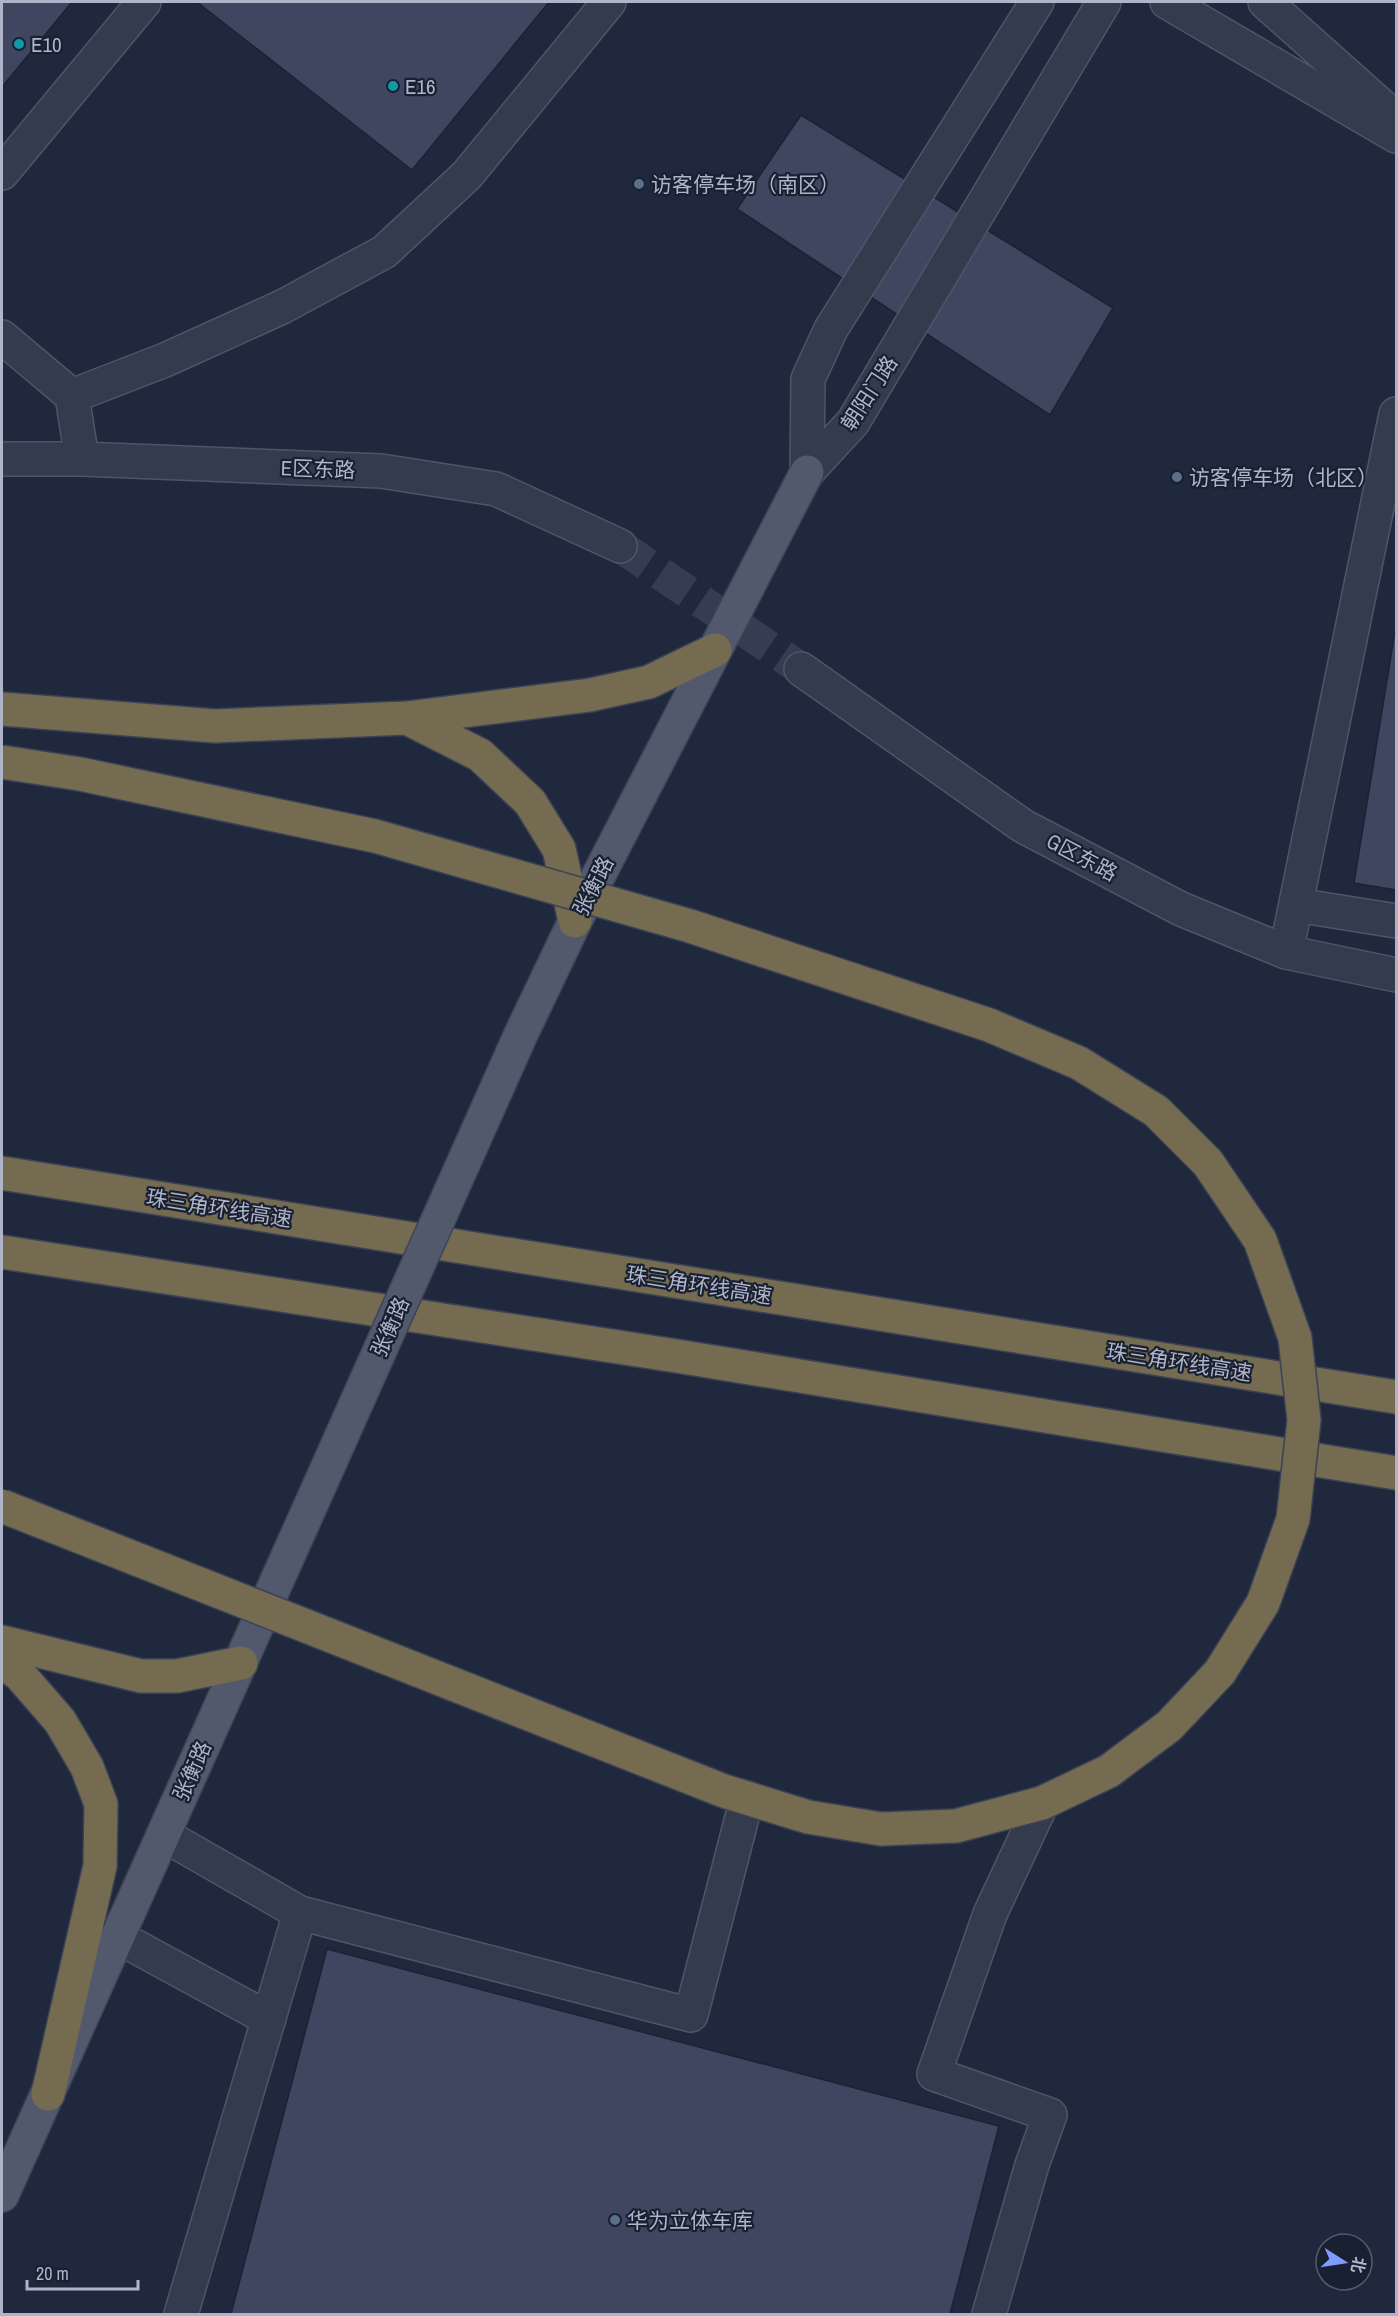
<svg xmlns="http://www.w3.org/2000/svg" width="1398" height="2316" viewBox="0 0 1398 2316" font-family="'Archivo Narrow','Noto Sans SC',sans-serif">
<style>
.building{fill:#3e475f;stroke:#1b2234;stroke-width:1.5}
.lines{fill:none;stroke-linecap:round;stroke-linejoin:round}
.minor-tunnel{stroke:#353d52;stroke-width:33;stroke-dasharray:33 16;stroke-linecap:butt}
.minor-casing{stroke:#4f5568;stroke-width:36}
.major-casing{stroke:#3d4456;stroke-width:36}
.highway-casing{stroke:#3c4255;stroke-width:36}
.minor{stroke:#343b4d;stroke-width:33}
.major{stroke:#52596d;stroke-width:33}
.highway{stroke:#746b50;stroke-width:33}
.major-bridge-casing{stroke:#3d4456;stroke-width:36;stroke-linecap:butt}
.highway-bridge-casing{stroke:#3c4255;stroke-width:36;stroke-linecap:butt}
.major-bridge{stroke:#52596d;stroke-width:33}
.highway-bridge{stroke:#746b50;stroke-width:33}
.culture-dot{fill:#0f9aa8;stroke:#192032;stroke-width:2}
.service-dot{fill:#5c6f8a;stroke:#192032;stroke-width:2}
.labels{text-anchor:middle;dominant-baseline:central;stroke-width:4.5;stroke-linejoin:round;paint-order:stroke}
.poi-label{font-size:21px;fill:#afb5c9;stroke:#192032;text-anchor:start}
.street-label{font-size:21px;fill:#afb5c9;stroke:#192032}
</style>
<rect width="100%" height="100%" fill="#20283d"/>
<path class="building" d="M2 2H72L2 87Z
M197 2H549L412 170Z
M801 115 1113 308 1050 415 737 209Z
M1396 625V890L1354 883Z
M327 1949 999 2126 950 2314H231Z"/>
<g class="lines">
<path class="minor-tunnel" d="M620 546 801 669"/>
<defs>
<path id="minor" d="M1167 2 1396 136
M1265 2 1395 118
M2 173 144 2
M2 337 72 396 82 459
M72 396 165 360 282 307 384 252 467 175 609 2
M2 459H82L381 471 496 489 620 546
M807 472 853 422 1104 2
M807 472 808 379 831 329 1037 2
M801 669 1023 826 1181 909 1286 952 1396 975
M1296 905 1396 921
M1286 952 1396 414
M164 1835 300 1913
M118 1937 269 2019
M181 2314 300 1913 691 2015 747 1798
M989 2314 1032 2165 1050 2115 934 2074 990 1914 1042 1803"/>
<path id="major" d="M521 1034 575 921 807 472
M2 2195 314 1498"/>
<path id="highway" d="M2 709 215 726 407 718 480 755 530 802 559 849 575 921
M407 718 590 695 649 682 715 650
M2 1173 1396 1397
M2 1252 683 1357 1396 1473
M2 1642 141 1676H177L241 1663
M2 1661 20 1675 60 1721 87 1767 101 1804 100 1866 48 2094"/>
</defs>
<use href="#minor" class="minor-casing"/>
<use href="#major" class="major-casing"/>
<use href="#highway" class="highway-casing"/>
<use href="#minor" class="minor"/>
<use href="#major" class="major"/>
<use href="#highway" class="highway"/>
<defs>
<path id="major-bridge" d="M314 1498 521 1034"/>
<path id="highway-bridge" d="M2 762 80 774 375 836 690 926 989 1025 1079 1063 1156 1111 1208 1163 1260 1240 1295 1338 1304 1420 1293 1519 1263 1603 1220 1672 1169 1726 1109 1771 1042 1803 956 1826 881 1829 808 1817 724 1791 2 1506"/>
</defs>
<use href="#major-bridge" class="major-bridge-casing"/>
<use href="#highway-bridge" class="highway-bridge-casing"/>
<use href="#major-bridge" class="major-bridge"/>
<use href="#highway-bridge" class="highway-bridge"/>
</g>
<g class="culture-dot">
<circle cx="19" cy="44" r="6"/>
<circle cx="393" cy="86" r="6"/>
</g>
<g class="service-dot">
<circle cx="639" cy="184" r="6"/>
<circle cx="1177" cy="477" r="6"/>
<circle cx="615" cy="2220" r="6"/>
</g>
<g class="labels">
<g class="poi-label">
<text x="31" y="44">E10</text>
<text x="405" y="86">E16</text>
<text x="651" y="184">访客停车场（南区）</text>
<text x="1189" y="477">访客停车场（北区）</text>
<text x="627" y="2220">华为立体车库</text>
</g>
<g class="street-label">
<text transform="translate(869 393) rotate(-57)">朝阳门路</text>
<text transform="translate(318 469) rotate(2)">E区东路</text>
<text transform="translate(1082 857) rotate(28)">G区东路</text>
<text transform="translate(593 886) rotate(-63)">张衡路</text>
<text transform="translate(219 1208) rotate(9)">珠三角环线高速</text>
<text transform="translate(699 1285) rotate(9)">珠三角环线高速</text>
<text transform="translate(390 1327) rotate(-66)">张衡路</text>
<text transform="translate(1179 1362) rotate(9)">珠三角环线高速</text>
<text transform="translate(192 1771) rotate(-66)">张衡路</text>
</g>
</g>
<rect width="1398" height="2316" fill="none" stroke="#afb5c9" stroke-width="6"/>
<g transform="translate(1344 2262) rotate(102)"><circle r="28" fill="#192032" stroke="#555c6e" stroke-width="1.5"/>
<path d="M0-4.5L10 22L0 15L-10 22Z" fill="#7e9cff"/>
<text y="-9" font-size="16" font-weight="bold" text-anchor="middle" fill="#afb5c9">北</text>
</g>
<path d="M27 2280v9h111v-9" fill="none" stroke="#afb5c9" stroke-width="3"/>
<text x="36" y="2280" font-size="18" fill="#afb5c9" stroke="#192032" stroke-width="4.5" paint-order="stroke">20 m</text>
</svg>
